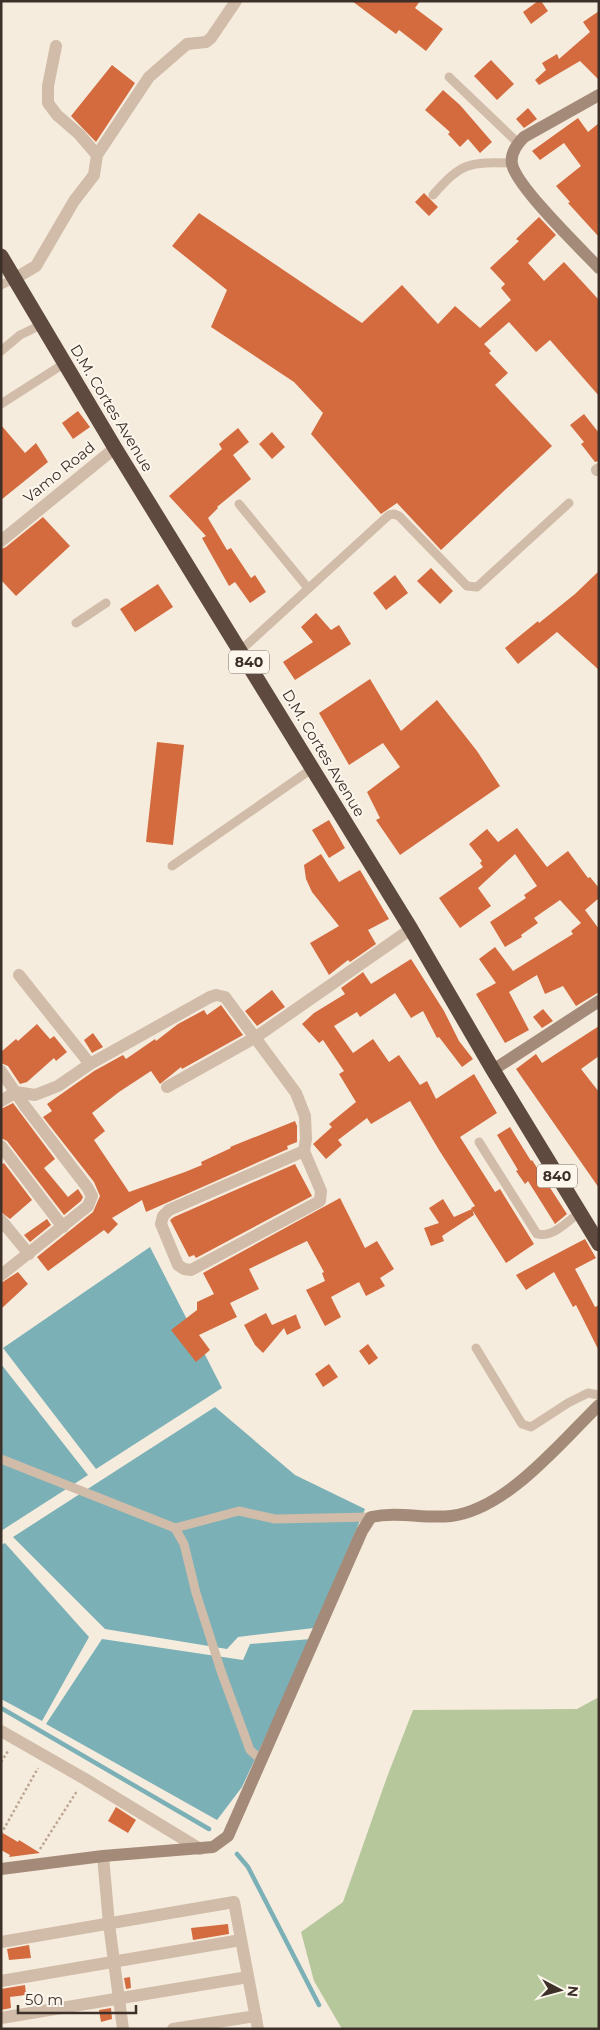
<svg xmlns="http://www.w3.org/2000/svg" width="600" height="2030" viewBox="0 0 600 2030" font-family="Montserrat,sans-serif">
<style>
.green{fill:#b6c79c}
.water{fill:#7ab0b6}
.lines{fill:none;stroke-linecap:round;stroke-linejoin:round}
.stream{stroke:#7ab0b6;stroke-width:4.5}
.building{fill:#d36b3f}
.path{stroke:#bca692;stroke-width:2.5;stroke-dasharray:2.5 2.5;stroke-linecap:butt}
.lane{stroke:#d0bca8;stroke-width:9}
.street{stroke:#d0bca8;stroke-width:12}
.secondary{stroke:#a48b79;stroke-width:12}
.highway{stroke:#5e4a3f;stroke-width:15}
.labels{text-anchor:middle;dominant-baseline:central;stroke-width:4;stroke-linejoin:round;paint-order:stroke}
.shield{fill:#fcf6ec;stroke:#766b64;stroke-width:1}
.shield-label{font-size:14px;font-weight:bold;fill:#3c3029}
.street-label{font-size:15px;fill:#3c3029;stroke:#fcf6ec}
</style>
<rect width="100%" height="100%" fill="#f6ecde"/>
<path class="green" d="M599 1697V2029H342L314 1981 301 1932 343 1902 387 1777 413 1710 577 1709Z"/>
<path class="water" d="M150 1247 222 1388 96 1469 3 1348Z
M1 1364 88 1475 1 1531Z
M215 1407 295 1475 365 1509 314 1628 238 1637 227 1649 105 1629 13 1537Z
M5 1543 89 1637 42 1721 1 1699V1545Z
M102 1639 243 1660 250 1644 311 1639 242 1787 217 1820 46 1724Z"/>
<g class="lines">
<path class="stream" d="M1 1708 209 1829
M237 1854 248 1867 319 2005"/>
</g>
<path class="building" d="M352 1H420L415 8 443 29 426 51 399 30 396 34Z
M538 1H541L548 11 531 24 523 12Z
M599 11V80L580 61 539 85 535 80 546 70 542 63 557 54 559 59 590 32 583 22Z
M491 60 514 84 497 100 474 76Z
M112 65 135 83 96 142 71 116Z
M443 90 460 105 492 142 480 153 468 139 460 147 448 134 450 132 425 110Z
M528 108 537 119 524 128 516 119Z
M578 118 588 132 599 123V237L568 203 570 202 556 186 581 166 564 143 540 160 532 151Z
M424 193 438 207 429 216 415 202Z
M199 213 362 323 402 285 438 324 455 306 480 328 511 300 501 288 505 284 490 268 519 241 516 239 539 217 556 235 528 263 544 281 564 262 599 300V396L550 340 536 352 509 322 484 344 491 351 489 353 508 373 495 385 552 446 441 550 397 503 381 514 311 434 323 413 294 382 211 327 227 290 172 246Z
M78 411 90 427 73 439 62 423Z
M584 414 599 433V461L595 462 581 444 584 442 570 425Z
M1 425 25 453 36 443 48 462 1 500Z
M238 428 249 442 233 455 251 479 217 507 218 508 208 518 227 550 231 548 251 578 255 575 266 592 250 603 235 582 229 586 202 538 206 536 169 496 222 449 219 444Z
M272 432 285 447 272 459 259 444Z
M43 517 70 546 16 596 1 580V549L6 547Z
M431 568 453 591 440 604 417 581Z
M599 571V670L557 632 518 664 505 648 538 621 539 623 575 594Z
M395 575 408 593 386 610 373 593Z
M158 584 173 607 135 632 120 609Z
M316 613 331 630 339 625 351 644 295 680 283 662 313 642 301 627Z
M370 679 401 731 437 700 477 751 500 786 400 855 376 820 380 818 367 792 400 767 383 743 349 765 319 713Z
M157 742 184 745 173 845 146 842Z
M329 820 345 848 329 858 312 830Z
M517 828 547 867 568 851 588 878 590 877 599 888V898L585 910 599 929V992L576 1006 563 986 545 994 537 975 509 992 529 1030 505 1043 476 994 496 983 479 959 495 947 513 971 573 934 571 931 581 923 560 900 534 918 538 923 521 935 522 937 505 947 490 922 526 898 524 895 537 886 515 854 478 888 491 906 460 928 439 898 483 867 480 863 482 861 469 844 487 829 498 842Z
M321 854 339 882 360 870 389 919 368 930 376 944 350 962 348 960 329 975 310 943 339 926 312 892 306 879 304 865Z
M411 959 444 1011 459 1041 473 1059 462 1067 439 1037 437 1038 423 1011 411 1018 395 993 360 1017 357 1012 334 1026 353 1053 373 1039 389 1062 399 1055 420 1085 427 1081 436 1099 474 1074 497 1113 460 1137 495 1192 500 1189 534 1244 506 1263 471 1208 475 1206 439 1150 410 1101 371 1124 367 1118 338 1140 342 1145 326 1159 313 1144 332 1127 329 1124 356 1102 339 1074 344 1071 323 1040 319 1043 302 1024 314 1013 345 994 341 988 363 972 371 984Z
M272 990 285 1007 257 1026 245 1011Z
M221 1005 243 1035 182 1069 181 1067 160 1084 151 1071 119 1092 92 1113 105 1131 94 1140 129 1192 185 1172 202 1165 201 1162 231 1148 230 1147 295 1121 297 1126V1142L287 1146 288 1149 146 1212 142 1200 112 1218 118 1224 108 1234 104 1230 48 1271 37 1257 93 1212 100 1196 94 1182 43 1117 52 1111 47 1104 94 1071 123 1055 126 1059 155 1039 156 1041 178 1024 204 1010 207 1015Z
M543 1009 553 1021 542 1028 533 1017Z
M37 1024 50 1039 54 1036 67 1052 56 1061 54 1058 27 1082 20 1084 8 1066 1 1063V1052L16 1039 18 1041Z
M599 1026V1056L581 1069 599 1092V1188L516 1069 536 1054 542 1063Z
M93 1033 103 1047 92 1053 84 1040Z
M13 1103 55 1159 44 1168 68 1197 78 1189 83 1197 81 1201 64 1215 7 1141 1 1138V1109Z
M510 1127 531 1161 532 1160 567 1214 555 1224 528 1181 525 1184 516 1171 518 1170 497 1135Z
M4 1163 32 1200 10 1219 1 1212V1165Z
M295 1164 312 1196 196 1258 194 1255 189 1257 170 1220 174 1217Z
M340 1198 365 1248 377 1241 394 1269 380 1278 385 1286 366 1296 359 1282 331 1297 341 1317 325 1326 306 1290 325 1281 322 1273 324 1272 307 1241 249 1269 259 1289 230 1303 237 1317 199 1335 210 1350 196 1362 171 1330 197 1310V1302L214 1294 203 1273Z
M443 1199 454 1217 472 1209 474 1215 442 1236 444 1241 431 1246 424 1228 439 1223 429 1208Z
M47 1219 51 1225 30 1242 24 1235Z
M585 1239 596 1258 575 1269 595 1307 599 1305V1351L576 1305 573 1307 554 1272 526 1290 516 1275Z
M18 1272 28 1284 1 1309V1283Z
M266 1313 272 1325 297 1314 296 1315 301 1328 287 1335 284 1328 263 1353 255 1345 244 1325Z
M368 1344 378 1358 369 1365 359 1351Z
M329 1364 338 1377 323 1387 315 1374Z
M116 1807 136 1820 128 1833 108 1821Z
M1 1832 18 1842 19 1840 40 1853 9 1857 10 1855 1 1850Z
M228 1924 229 1934 193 1940 191 1928Z
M29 1945 31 1958 9 1960 7 1949Z
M130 1977 131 1988 126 1989 124 1978Z
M25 1985 26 1995 10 1997 11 2008 1 2010V1989Z
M111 2008 112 2019 101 2022 99 2010Z"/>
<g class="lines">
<path class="path" d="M1 1762 8 1751
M1 1834 38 1768
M40 1849 77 1791"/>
<path class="lane" d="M449 77 518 143
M433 195C462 162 469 162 512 163
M1 285 14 279
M1 351 20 335 41 325
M1 404 65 363
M239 504 308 588
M76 623 106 603
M241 650 389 515 394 514 399 516 467 586 477 587 569 503
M172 866 313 768
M479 1142 537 1234C553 1238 568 1221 580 1212
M476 1348 522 1424 531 1427 568 1403 588 1393 599 1395
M1 1459 175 1528 239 1511 275 1519 371 1517
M175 1528 184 1544 196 1593 221 1671 250 1750 261 1760"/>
<path class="street" d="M56 46 48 86V103L57 115 79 134 97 155
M14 279 36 266 74 201 94 175 97 155 149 77 187 44 206 42 211 38 236 1
M597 470 599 469
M1 541 115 448
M19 975 90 1064
M1 1071 24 1105 87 1187 92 1196 88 1206 1 1275
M167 1087 256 1037 411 929
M1 1101 16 1092 35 1095 58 1086 90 1064 210 997 216 995 225 997 296 1093 305 1116 306 1139 304 1151 321 1191 320 1201 191 1270 184 1269 178 1265 161 1224 163 1216 169 1210 304 1151
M1 1146 63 1227
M1 1220 29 1254
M1 1731 85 1779 200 1849
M103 1856 109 1924 123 2029
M1 1942 234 1902 258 2029
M1 1981 241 1940
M1 2018 248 1977
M173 2029 256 2016"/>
<path class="secondary" d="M599 95 524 137C517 144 510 153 512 164 516 186 580 248 599 268
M493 1070 599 1001
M1 1869 103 1856 213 1847 228 1836 362 1531 371 1517C398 1511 424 1519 451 1516 507 1509 560 1443 599 1405"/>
<path class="highway" d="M1 256 115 448 411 929 493 1070 599 1244"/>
</g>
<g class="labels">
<g class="shield">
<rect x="229" y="650.5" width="40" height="23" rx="4"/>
<rect x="537" y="1164.5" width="40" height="23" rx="4"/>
</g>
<g class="shield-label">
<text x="249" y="662">840</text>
<text x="557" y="1176">840</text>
</g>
<g class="street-label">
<text transform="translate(112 408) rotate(59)">D.M. Cortes Avenue</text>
<text transform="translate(59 472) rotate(-39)">Vamo Road</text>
<text transform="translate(324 753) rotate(59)">D.M. Cortes Avenue</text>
</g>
</g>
<rect width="600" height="2030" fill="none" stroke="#3c3029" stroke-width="5"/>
<g transform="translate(560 1990) rotate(96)" stroke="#fcf6ec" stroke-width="4" paint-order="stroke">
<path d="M0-4L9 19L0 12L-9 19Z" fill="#3c3029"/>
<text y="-8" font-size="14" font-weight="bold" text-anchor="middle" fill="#3c3029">N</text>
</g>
<path d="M18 2005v8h118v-8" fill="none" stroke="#3c3029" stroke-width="2.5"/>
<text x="25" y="2005" font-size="15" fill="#3c3029" stroke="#fcf6ec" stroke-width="4" paint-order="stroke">50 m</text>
</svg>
